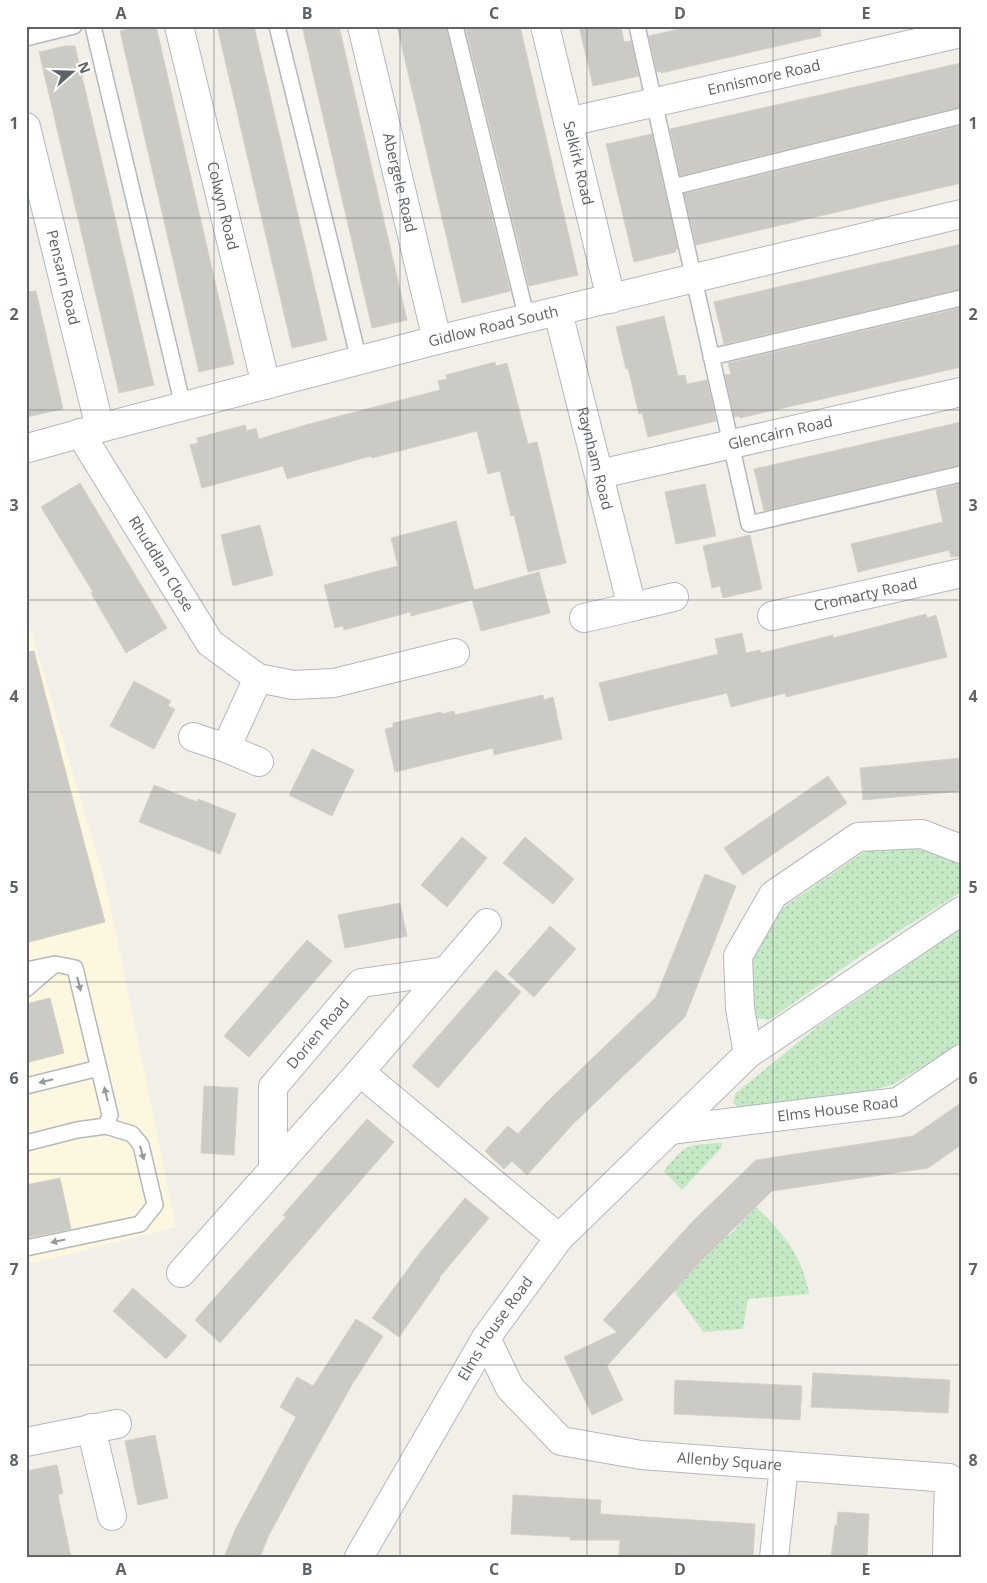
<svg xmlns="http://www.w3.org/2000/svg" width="987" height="1583" viewBox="0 0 987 1583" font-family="'Open Sans',sans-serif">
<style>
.commercial{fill:#fef7e0}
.green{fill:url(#green-dots)}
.building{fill:#cccac5;stroke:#d6d1c6}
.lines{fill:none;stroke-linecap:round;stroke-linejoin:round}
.lane-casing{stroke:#b5b8bc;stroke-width:18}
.street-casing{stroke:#b5b8bc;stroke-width:30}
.lane{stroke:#fff;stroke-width:15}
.street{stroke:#fff;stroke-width:28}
.oneway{fill:#979a9d}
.grid{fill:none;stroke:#5f6368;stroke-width:1;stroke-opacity:0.55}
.labels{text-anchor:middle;stroke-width:4;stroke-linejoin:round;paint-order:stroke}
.street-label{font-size:15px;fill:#5f6368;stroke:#fff}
.neatline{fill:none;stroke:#5f6368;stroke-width:2}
.grid-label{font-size:16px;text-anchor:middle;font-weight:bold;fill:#5f6368}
</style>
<defs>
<pattern id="green-dots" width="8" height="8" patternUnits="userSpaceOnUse" patternTransform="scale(1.25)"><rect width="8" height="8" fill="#c5e8c5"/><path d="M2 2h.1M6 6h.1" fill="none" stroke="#a3c0a4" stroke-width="1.8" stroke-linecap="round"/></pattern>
</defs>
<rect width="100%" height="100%" fill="#f1efe8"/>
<!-- commercial -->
<path class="commercial" d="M 26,614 L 106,885 L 176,1227 L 26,1265 Z"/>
<!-- green -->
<path class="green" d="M 920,846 L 961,864 L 961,892 L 869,950 L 769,1020 L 756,1018 L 752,1011 L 749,961 L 778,911 L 870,848 Z
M 961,929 L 961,1043 L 892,1085 L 757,1119 L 739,1110 L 733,1102 L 736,1093 L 817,1027 Z
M 722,1143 L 721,1148 L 682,1190 L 664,1171 C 687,1143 686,1145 722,1143 Z
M 756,1207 C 783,1233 802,1255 809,1294 L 748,1299 L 743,1329 L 703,1332 L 674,1291 L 725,1236 L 730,1235 Z"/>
<!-- building -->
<path class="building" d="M 140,26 L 156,26 L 234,364 L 199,372 L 120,31 Z
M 217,26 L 254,26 L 327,340 L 292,348 Z
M 302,26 L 339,26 L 407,320 L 372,328 Z
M 397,26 L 446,26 L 510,291 L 462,303 Z
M 465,26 L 520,26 L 578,275 L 529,286 Z
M 579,26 L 621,26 L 624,42 L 631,41 L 639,76 L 593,86 Z
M 692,26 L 820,26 L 821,36 L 661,73 L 660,71 L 657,72 L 649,36 Z
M 65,46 L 75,46 L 154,385 L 119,393 L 39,52 Z
M 961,63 L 961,107 L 680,176 L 670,129 Z
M 961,126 L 961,183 L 696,245 L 684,194 Z
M 652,134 L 678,249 L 675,250 L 676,252 L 634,262 L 606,144 Z
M 961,244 L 961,289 L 724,344 L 714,302 Z
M 36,291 L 63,409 L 26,417 L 26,292 Z
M 961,308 L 961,367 L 740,418 L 739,416 L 734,417 L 725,375 L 731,374 L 728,363 Z
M 664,316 L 678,376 L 685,375 L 687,384 L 707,380 L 716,421 L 648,437 L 642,413 L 639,414 L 628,368 L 626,369 L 616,327 Z
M 495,362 L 496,366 L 507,363 L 528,444 L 537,442 L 566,563 L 528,572 L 514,515 L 511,516 L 500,471 L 488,474 L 477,431 L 372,458 L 371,456 L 287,479 L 283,466 L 202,488 L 190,445 L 198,443 L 197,438 L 245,425 L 247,431 L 256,428 L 259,439 L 309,424 L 440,390 L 438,381 L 447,379 L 446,375 Z
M 961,422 L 961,465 L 764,511 L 754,469 Z
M 80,483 L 167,628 L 126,653 L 91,593 L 93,592 L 41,507 Z
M 705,484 L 716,536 L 676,544 L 665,492 Z
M 961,484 L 961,556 L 951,557 L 949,550 L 858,572 L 851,544 L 943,522 L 936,490 Z
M 456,521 L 474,590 L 539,572 L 550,613 L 481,631 L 472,600 L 411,616 L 410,612 L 344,630 L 343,626 L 335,628 L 324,585 L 398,566 L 391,538 Z
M 260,525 L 273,575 L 233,586 L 221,535 Z
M 750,535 L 762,589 L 723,598 L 720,586 L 712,588 L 703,546 Z
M 926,614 L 927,618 L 936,615 L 947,657 L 786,697 L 785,693 L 731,707 L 727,693 L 609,721 L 599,683 L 718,654 L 715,639 L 742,633 L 746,653 L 760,650 L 761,653 L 833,635 L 833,638 Z
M 34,651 L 105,922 L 26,943 L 26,652 Z
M 134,681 L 171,701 L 168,706 L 175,709 L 154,749 L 110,726 Z
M 543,695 L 544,700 L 553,697 L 562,739 L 494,755 L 493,748 L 395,772 L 385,729 L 393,727 L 393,723 L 441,712 L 442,714 L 454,711 L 455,715 Z
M 312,749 L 354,770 L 332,816 L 289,795 Z
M 961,758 L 961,791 L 863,800 L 860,768 Z
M 828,776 L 847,803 L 743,875 L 724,848 Z
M 154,785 L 197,802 L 198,799 L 236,814 L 220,854 L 139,822 Z
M 462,837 L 487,858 L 447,907 L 421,885 Z
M 525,837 L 574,879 L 553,904 L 503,863 Z
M 705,874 L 736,886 L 685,1017 L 574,1123 L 527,1175 L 512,1161 L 504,1169 L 485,1151 L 508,1126 L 518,1134 L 547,1102 L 656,997 Z
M 400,903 L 407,936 L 345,948 L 338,915 Z
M 550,926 L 576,949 L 534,997 L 508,974 Z
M 307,940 L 332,961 L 249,1057 L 224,1036 Z
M 496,970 L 521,992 L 438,1088 L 412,1066 Z
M 50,998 L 64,1053 L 26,1063 L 26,1004 Z
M 204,1086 L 238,1088 L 234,1155 L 201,1153 Z
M 961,1103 L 961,1145 L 928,1168 L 772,1191 L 702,1260 L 607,1366 L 623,1400 L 592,1415 L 564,1357 L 617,1332 L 603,1320 L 693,1221 L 756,1160 L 913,1136 Z
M 367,1119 L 394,1142 L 220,1343 L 195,1320 L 286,1217 L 283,1215 Z
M 60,1178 L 71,1229 L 26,1238 L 26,1185 Z
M 465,1198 L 489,1218 L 439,1278 L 440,1279 L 399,1337 L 372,1318 L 422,1250 Z
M 133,1288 L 187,1336 L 166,1359 L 113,1311 Z
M 356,1319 L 383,1336 L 353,1383 L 306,1466 L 268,1537 L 260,1557 L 224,1557 L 236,1528 L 296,1417 L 280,1407 L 297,1377 L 313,1386 Z
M 813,1373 L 950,1380 L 948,1413 L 811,1407 Z
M 675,1380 L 802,1386 L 800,1420 L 674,1414 Z
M 155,1435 L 168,1498 L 138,1505 L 125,1441 Z
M 57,1465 L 63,1493 L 58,1495 L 71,1557 L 26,1557 L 26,1471 Z
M 513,1495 L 601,1500 L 600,1514 L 755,1524 L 753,1557 L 619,1556 L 620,1540 L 570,1540 L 570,1537 L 511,1534 Z
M 838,1512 L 869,1514 L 867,1557 L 831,1557 L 835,1525 L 837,1525 Z"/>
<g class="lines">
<!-- lane casing -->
<g class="lane-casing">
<path id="lane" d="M 93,26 L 183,406
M 277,26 L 359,360
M 455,26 L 527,319
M 637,26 L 749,524 L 961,474
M 26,38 L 74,26
M 673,187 L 961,116
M 711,357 L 961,298
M 26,970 L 55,964 L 75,968 L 110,1115 L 106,1126 L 77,1130 L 26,1143
M 26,989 L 54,965
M 26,1086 L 99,1068
M 26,1248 L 140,1224 L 155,1205 L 141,1145 L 132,1134 L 106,1126"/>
</g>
<!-- street casing -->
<g class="street-casing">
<g id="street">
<path id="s1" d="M 179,26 L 266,385"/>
<path id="s2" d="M 362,26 L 437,340"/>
<path id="s3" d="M 545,26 L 611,299"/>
<path id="s4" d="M 568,122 L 961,33"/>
<path id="s5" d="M 26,127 L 100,428"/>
<path id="s6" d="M 558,312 L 632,607 L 674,597"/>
<path id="s7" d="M 80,433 L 210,643 L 258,678 L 293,685 L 334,683 L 455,653"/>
<path id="s8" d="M 28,448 L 100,428 L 437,340 L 961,214"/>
<path id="s9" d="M 600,474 L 961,392"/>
<path id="s10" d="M 772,616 L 961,573"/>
<path d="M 584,618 L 632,607"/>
<path d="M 258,678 L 226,748 L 259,762"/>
<path d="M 193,737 L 226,748"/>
<path d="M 748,1054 L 740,1008 L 738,956 L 773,895 L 858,837 L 922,834 L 961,849"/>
<path d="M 360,1072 L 559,1238"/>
<path id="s11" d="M 670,1130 L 898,1102 L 961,1059"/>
<path id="s12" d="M 273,1169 L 273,1087 L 361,983 L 445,971"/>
<path d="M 181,1273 L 360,1072 L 487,923"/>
<path id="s13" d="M 486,1338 L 510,1388 L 561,1441 L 641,1455 L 949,1478 L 947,1557"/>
<path d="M 91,1428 L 112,1516"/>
<path d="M 26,1442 L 117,1424"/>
<path id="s14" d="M 359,1557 L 486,1338 L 559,1238 L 748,1054 L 961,911"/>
<path d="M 774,1557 L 784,1466"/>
</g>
</g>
<!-- lane -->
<use href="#lane" class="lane"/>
<!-- street -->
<use href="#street" class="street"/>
</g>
<!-- one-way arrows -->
<defs><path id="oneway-solid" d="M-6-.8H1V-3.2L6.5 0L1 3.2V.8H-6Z" transform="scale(1.25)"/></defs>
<g class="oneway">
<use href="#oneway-solid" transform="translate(79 984) rotate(76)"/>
<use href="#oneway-solid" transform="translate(46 1081) rotate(166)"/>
<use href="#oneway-solid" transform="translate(106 1094) rotate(-103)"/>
<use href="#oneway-solid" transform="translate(142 1153) rotate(74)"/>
<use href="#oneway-solid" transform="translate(58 1241) rotate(168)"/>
</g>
<!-- grid -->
<path class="grid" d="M 214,26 L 214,1557M 400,26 L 400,1557M 587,26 L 587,1557M 773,26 L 773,1557M 26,218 L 961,218M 26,410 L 961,410M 26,600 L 961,600M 26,792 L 961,792M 26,982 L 961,982M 26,1174 L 961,1174M 26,1365 L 961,1365"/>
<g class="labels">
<!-- street labels -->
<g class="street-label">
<text dy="5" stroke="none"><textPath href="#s4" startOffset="201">Ennismore Road</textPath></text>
<text dy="5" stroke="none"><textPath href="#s3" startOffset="141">Selkirk Road</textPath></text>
<text dy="5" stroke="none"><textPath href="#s2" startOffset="161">Abergele Road</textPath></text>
<text dy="5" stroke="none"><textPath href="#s1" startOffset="185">Colwyn Road</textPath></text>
<text dy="5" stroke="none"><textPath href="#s5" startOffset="155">Pensarn Road</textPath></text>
<text dy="5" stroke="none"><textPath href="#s8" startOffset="481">Gidlow Road South</textPath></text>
<text dy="5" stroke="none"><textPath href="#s9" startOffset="185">Glencairn Road</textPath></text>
<text dy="5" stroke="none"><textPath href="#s6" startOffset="151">Raynham Road</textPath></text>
<text dy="5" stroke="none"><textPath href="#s7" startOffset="154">Rhuddlan Close</textPath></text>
<text dy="5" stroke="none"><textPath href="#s10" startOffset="96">Cromarty Road</textPath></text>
<text dy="5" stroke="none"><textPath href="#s12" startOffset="152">Dorien Road</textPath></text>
<text dy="5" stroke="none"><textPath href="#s11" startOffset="169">Elms House Road</textPath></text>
<text dy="5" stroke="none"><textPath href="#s14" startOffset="266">Elms House Road</textPath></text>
<text dy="5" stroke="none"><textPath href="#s13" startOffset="299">Allenby Square</textPath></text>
</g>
</g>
<!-- border -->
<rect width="987" height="1583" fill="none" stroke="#ffffff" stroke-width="55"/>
<!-- north arrow -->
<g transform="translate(72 72) rotate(70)" stroke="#ffffff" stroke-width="4" paint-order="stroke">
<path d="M0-4L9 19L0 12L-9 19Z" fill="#5f6368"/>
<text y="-8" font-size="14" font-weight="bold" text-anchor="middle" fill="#5f6368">N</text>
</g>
<rect x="28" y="28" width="932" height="1528" class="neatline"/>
<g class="grid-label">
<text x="121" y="19">A</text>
<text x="307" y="19">B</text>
<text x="494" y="19">C</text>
<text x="680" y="19">D</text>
<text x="866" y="19">E</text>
<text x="14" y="129">1</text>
<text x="973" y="129">1</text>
<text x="14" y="320">2</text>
<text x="973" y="320">2</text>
<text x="14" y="511">3</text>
<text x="973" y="511">3</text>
<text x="14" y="702">4</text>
<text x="973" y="702">4</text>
<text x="14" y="893">5</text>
<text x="973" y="893">5</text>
<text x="14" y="1084">6</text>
<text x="973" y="1084">6</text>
<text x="14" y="1275">7</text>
<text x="973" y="1275">7</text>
<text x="14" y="1466">8</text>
<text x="973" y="1466">8</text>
<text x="121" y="1575">A</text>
<text x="307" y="1575">B</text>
<text x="494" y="1575">C</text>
<text x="680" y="1575">D</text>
<text x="866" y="1575">E</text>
</g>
</svg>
